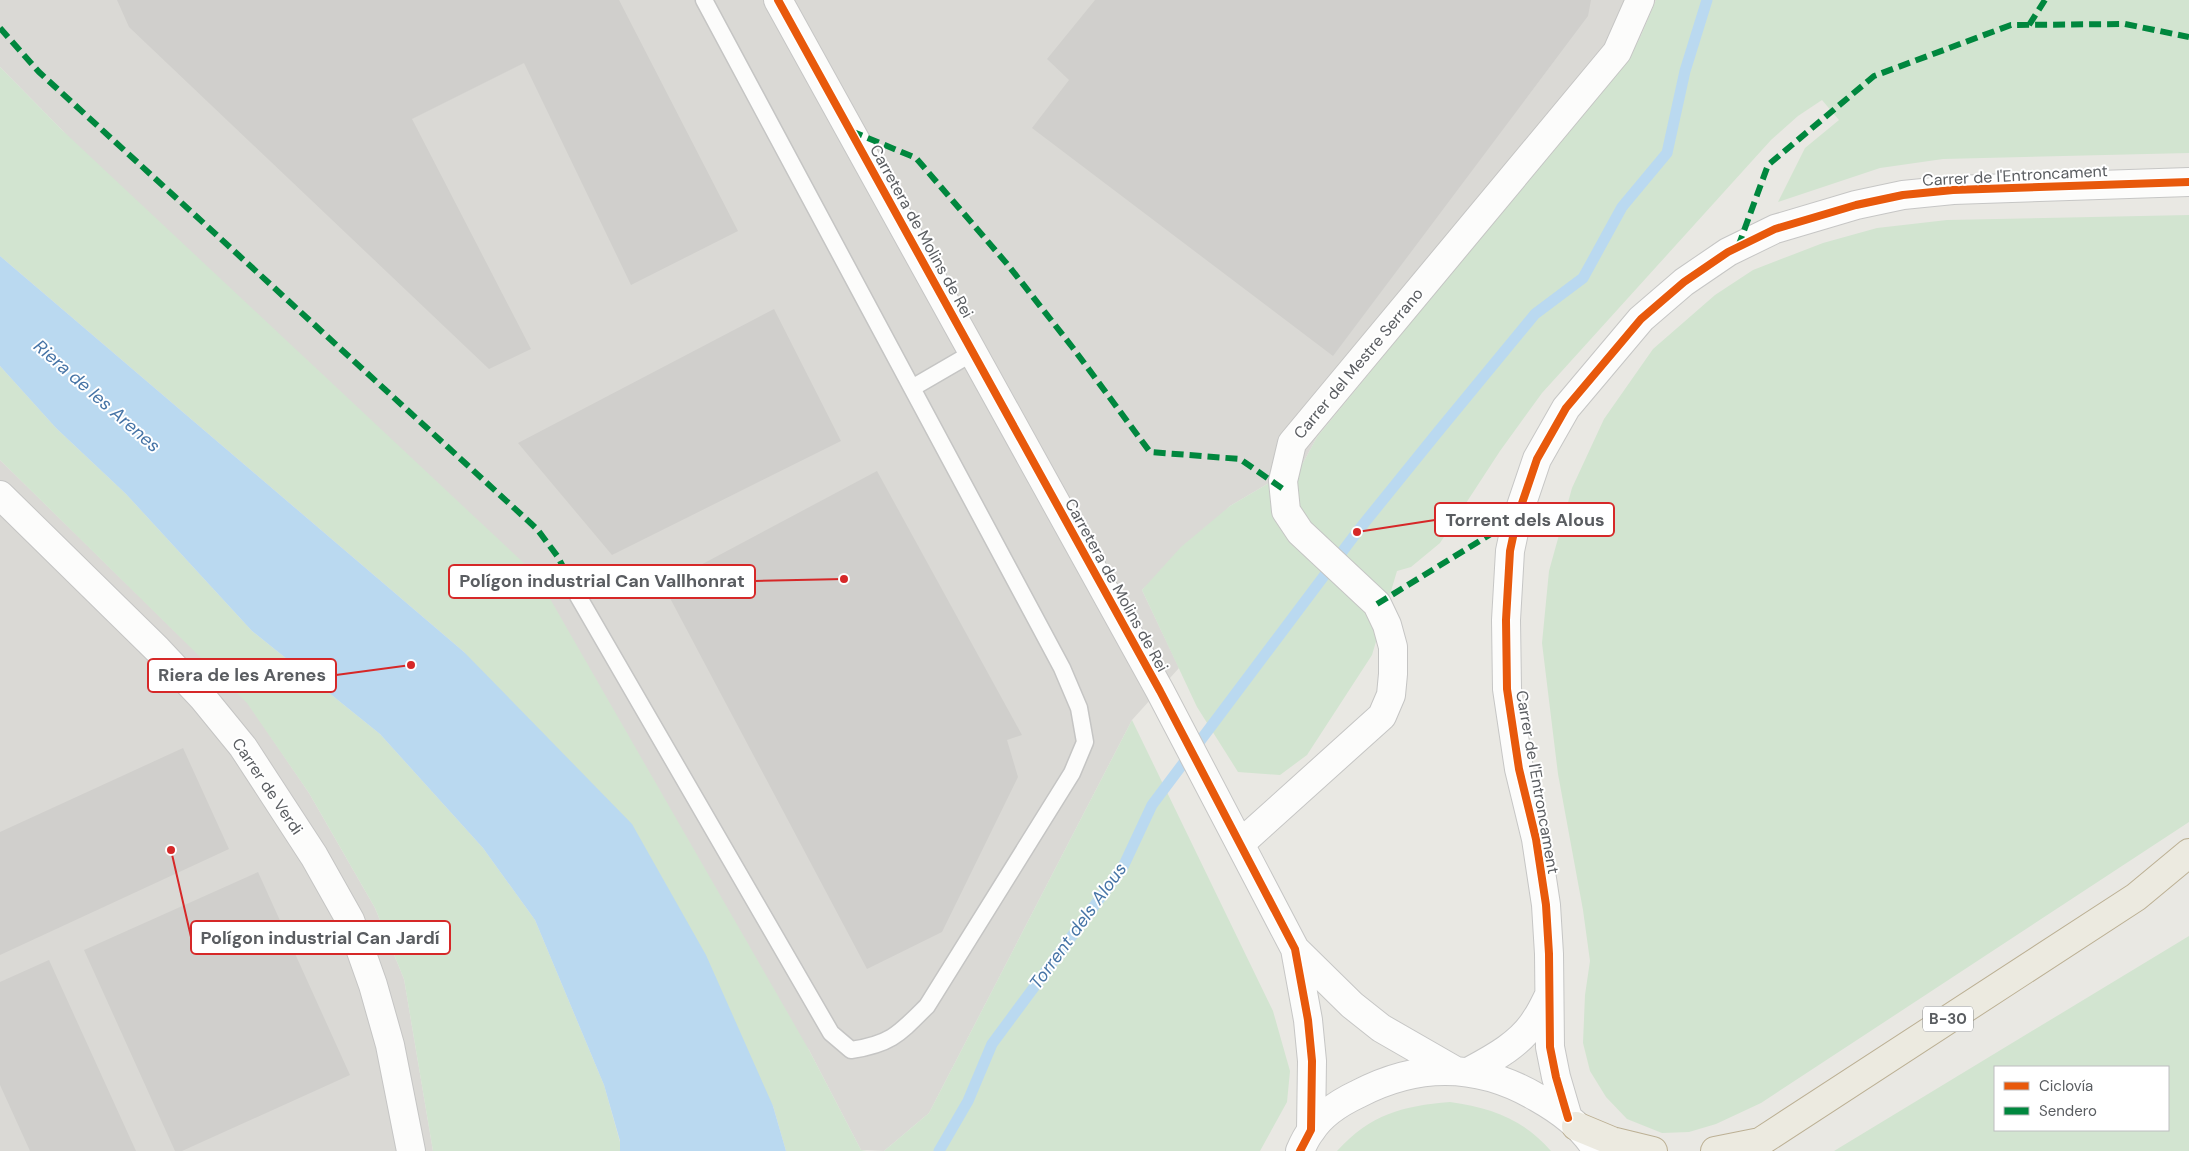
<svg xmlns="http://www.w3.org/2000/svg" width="2189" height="1151" viewBox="0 0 2189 1151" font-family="'DM Sans',sans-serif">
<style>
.industrial{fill:#dad9d5}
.green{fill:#d2e4d0;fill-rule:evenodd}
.water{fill:#bad9f0}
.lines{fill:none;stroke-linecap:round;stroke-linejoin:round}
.stream{stroke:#bad9f0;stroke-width:11}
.building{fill:#d0cfcc}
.lane-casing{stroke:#c5c5c4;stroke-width:19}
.street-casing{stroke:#c5c5c4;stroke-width:30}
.secondary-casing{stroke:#c6c6c5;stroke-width:30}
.highway-casing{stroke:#bcb094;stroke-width:30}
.lane{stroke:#fcfcfb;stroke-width:16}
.street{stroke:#fcfcfb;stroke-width:28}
.secondary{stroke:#fcfcfb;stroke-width:28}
.highway{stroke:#eceae0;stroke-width:28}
.quiet{stroke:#00873e;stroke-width:6;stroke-dasharray:12 6;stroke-linecap:butt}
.cycleway-casing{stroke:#fff;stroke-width:11}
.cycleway{stroke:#e8590c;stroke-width:8}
.labels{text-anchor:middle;stroke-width:4;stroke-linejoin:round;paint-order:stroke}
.shield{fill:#fff;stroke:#8c8e90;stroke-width:1}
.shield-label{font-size:15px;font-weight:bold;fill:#5a5d61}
.street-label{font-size:16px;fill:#5a5d61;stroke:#fff}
.water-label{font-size:18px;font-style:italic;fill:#4674a6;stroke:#fff}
.leader{fill:none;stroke:#d62828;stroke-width:2}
.callout-dot{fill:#d62828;stroke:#fff;stroke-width:2}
.callout{fill:#fff;stroke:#d62828;stroke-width:2}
.callout-label{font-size:18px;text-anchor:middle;font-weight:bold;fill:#5a5d61}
</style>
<rect width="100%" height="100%" fill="#e9e8e3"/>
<!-- industrial -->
<path class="industrial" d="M 0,0 L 1656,0 L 1639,40 L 1616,72 L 1317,437 L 1303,463 L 1230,506 L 1142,590 L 1179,668 L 1132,720 L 929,1113 L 884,1151 L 861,1150 L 809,1050 L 63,131 L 0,67 Z
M 0,460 L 247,702 L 309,793 L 375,908 L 404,979 L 433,1151 L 0,1151 Z"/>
<!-- green -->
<path class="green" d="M 1656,0 L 2189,0 L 2189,153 L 1943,159 L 1880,168 L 1778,202 L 1805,148 L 1839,120 L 1822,100 L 1798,116 L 1771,140 L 1542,393 L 1500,451 L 1440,543 L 1411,567 L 1397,571 L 1372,655 L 1307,755 L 1280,775 L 1238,772 L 1197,707 L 1142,590 L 1181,547 L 1230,506 L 1303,463 L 1317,437 L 1616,72 L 1639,40 Z
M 0,67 L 63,131 L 528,567 L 549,597 L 809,1050 L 861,1150 L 867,1151 L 786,1151 L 773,1106 L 464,652 L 0,256 Z
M 2189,215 L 2189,822 L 1761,1103 L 1716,1124 L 1689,1132 L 1662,1133 L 1627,1119 L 1606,1097 L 1590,1071 L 1583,1043 L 1585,995 L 1590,961 L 1583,910 L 1558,774 L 1542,643 L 1549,571 L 1572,488 L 1604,419 L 1653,349 L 1715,295 L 1753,270 L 1823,243 L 1877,228 L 1947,220 Z
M 0,366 L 56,428 L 126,494 L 252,631 L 380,734 L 483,848 L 535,920 L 604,1085 L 620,1142 L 620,1151 L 433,1151 L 404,979 L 375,908 L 309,793 L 247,703 L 0,460 Z
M 1132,720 L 1273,1011 L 1290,1071 L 1287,1102 L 1260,1151 L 884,1151 L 929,1113 Z
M 2189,936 L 2189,1151 L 1834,1151 ZM 1995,1067 L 2168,1067 L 2168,1130 L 1995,1130 Z
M 1450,1102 C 1492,1108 1523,1119 1551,1151 L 1337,1151 C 1371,1114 1402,1106 1450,1102 Z"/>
<!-- water -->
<path class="water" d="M 0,256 L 464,652 L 632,824 L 706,955 L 773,1106 L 786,1151 L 620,1151 L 620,1141 L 604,1085 L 535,920 L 483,848 L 380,734 L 252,631 L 126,494 L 56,428 L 0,366 Z"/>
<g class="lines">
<!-- stream -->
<path class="stream" d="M 939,1151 L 968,1101 L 992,1044 L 1123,867 L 1152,805 L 1357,532 L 1437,433 L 1535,314 L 1583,278 L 1622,207 L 1667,153 L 1685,71 L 1707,0"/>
</g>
<!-- building -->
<path class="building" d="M 117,0 L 619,0 L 738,231 L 631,285 L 524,63 L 412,119 L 531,349 L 489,369 L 129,27 Z
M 1095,0 L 1591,0 L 1588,16 L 1333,356 L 1032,128 L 1069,80 L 1047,59 Z
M 774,309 L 841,441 L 612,555 L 518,443 Z
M 877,471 L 1022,735 L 1007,740 L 1018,777 L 942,932 L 867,969 L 663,585 Z
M 183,748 L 229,849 L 0,955 L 0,832 Z
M 258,872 L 350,1075 L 182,1151 L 175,1151 L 84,950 Z
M 49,960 L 136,1151 L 30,1151 L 0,1085 L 0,982 Z"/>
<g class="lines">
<!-- lane casing -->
<g class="lane-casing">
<path id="lane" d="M 912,388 L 974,352
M 578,596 L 831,1033 L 851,1050 C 891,1044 899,1034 927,1006 L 1072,773 L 1085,742 L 1079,708 L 1062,668 L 704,0"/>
</g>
<!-- street casing -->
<g class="street-casing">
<path id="street" d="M 0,495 L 157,649 L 203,698 L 243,747 L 314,856 L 350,920 L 373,985 L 390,1045 L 411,1151
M 1241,843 L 1382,716 L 1391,695 L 1393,674 L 1393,647 L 1387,625 L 1377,604 L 1300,532 L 1286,511 L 1283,481 L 1292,443 L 1617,52 L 1640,0"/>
</g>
<!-- secondary casing -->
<g class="secondary-casing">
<path id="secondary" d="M 778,0 L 1160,691 L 1295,949 L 1308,1020 L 1312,1061 L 1311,1130
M 1295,949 L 1352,1005 L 1381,1028 L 1454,1070
M 1468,1072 C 1492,1059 1521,1044 1536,1019 C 1541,1012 1545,1003 1549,995
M 1568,1118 L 1556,1077 L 1550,1047 L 1549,954 L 1546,905 L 1536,839 L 1519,769 L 1507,689 L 1506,620 L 1510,551 L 1517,518 L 1537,459 L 1566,408 L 1641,319 L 1684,282 L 1728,252 L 1775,229 L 1856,205 L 1903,195 L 1953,190 L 2189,182
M 1300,1151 C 1303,1144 1306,1137 1311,1131 C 1321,1115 1341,1102 1358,1094 C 1419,1062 1479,1063 1538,1098 C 1561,1111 1584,1128 1597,1151"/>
</g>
<!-- highway casing -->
<g class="highway-casing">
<path id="highway" d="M 1576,1126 L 1612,1141 L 1653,1151
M 1715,1151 L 1760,1142
M 1750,1151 L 1760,1142 L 2136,897 L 2189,853"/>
</g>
<!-- lane -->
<use href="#lane" class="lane"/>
<!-- street -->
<use href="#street" class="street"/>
<!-- secondary -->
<use href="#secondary" class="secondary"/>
<!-- highway -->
<use href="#highway" class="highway"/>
<!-- quiet -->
<path class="quiet" d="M 2029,25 L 2045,0
M 0,28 L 39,72 L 537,529 L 558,557 L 578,596
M 851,131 L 916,158 L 1008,265 L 1073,348 L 1150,452 L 1240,459 L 1283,489
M 1738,247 L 1768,165 L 1874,76 L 2011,25 L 2125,24 L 2189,37
M 1377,604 L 1517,518"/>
<!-- cycleway casing -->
<g class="cycleway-casing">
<path id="cycleway" d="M 778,0 L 1160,691 L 1295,949 L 1308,1020 L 1312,1061 L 1311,1130 L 1300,1151
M 1568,1118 L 1556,1077 L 1550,1047 L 1549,954 L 1546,905 L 1536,839 L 1519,769 L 1507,689 L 1506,620 L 1510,551 L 1517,518 L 1537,459 L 1566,408 L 1641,319 L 1684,282 L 1728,252 L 1775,229 L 1856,205 L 1903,195 L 1953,190 L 2189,182"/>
</g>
<!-- cycleway -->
<use href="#cycleway" class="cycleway"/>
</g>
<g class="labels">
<!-- shield labels -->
<rect class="shield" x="1923" y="1006.5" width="50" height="25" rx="4"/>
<g class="shield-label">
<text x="1948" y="1024">B-30</text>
</g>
<!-- street labels -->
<g class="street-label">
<text transform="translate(2015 175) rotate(-3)" y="6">Carrer de l'Entroncament</text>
<text transform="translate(922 231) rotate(61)" y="6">Carretera de Molins de Rei</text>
<text transform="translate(1358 363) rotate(-50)" y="6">Carrer del Mestre Serrano</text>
<text transform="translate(1117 585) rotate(61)" y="6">Carretera de Molins de Rei</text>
<text transform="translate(1538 782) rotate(80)" y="6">Carrer de l'Entroncament</text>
<text transform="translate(268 786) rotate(56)" y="6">Carrer de Verdi</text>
</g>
<!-- water labels -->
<g class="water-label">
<text transform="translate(97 396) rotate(41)" y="6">Riera de les Arenes</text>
<text transform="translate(1078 926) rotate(-54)" y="6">Torrent dels Alous</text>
</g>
</g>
<!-- callouts -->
<path class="leader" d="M1357 532L1435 520M844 579L755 581M411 665L336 675M171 850L191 937"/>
<g class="callout-dot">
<circle cx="1357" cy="532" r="5"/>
<circle cx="844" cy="579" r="5"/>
<circle cx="411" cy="665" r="5"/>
<circle cx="171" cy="850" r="5"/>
</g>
<g class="callout">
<rect x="1435" y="503" width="179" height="33" rx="5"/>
<rect x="449" y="565" width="306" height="33" rx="5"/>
<rect x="148" y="659" width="188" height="33" rx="5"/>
<rect x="191" y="921" width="259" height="33" rx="5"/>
</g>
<g class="callout-label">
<text x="1525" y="526">Torrent dels Alous</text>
<text x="602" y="587">Polígon industrial Can Vallhonrat</text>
<text x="242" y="681">Riera de les Arenes</text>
<text x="320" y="944">Polígon industrial Can Jardí</text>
</g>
<!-- legend -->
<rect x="1994" y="1066" width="175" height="65" fill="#ffffff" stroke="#bdbec0"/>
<rect x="2004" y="1082" width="25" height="8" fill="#e8590c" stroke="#bdbec0"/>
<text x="2039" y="1091" font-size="15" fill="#5a5d61">Ciclovía</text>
<rect x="2004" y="1107" width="25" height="8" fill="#00873e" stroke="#bdbec0"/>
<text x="2039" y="1116" font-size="15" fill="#5a5d61">Sendero</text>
</svg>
